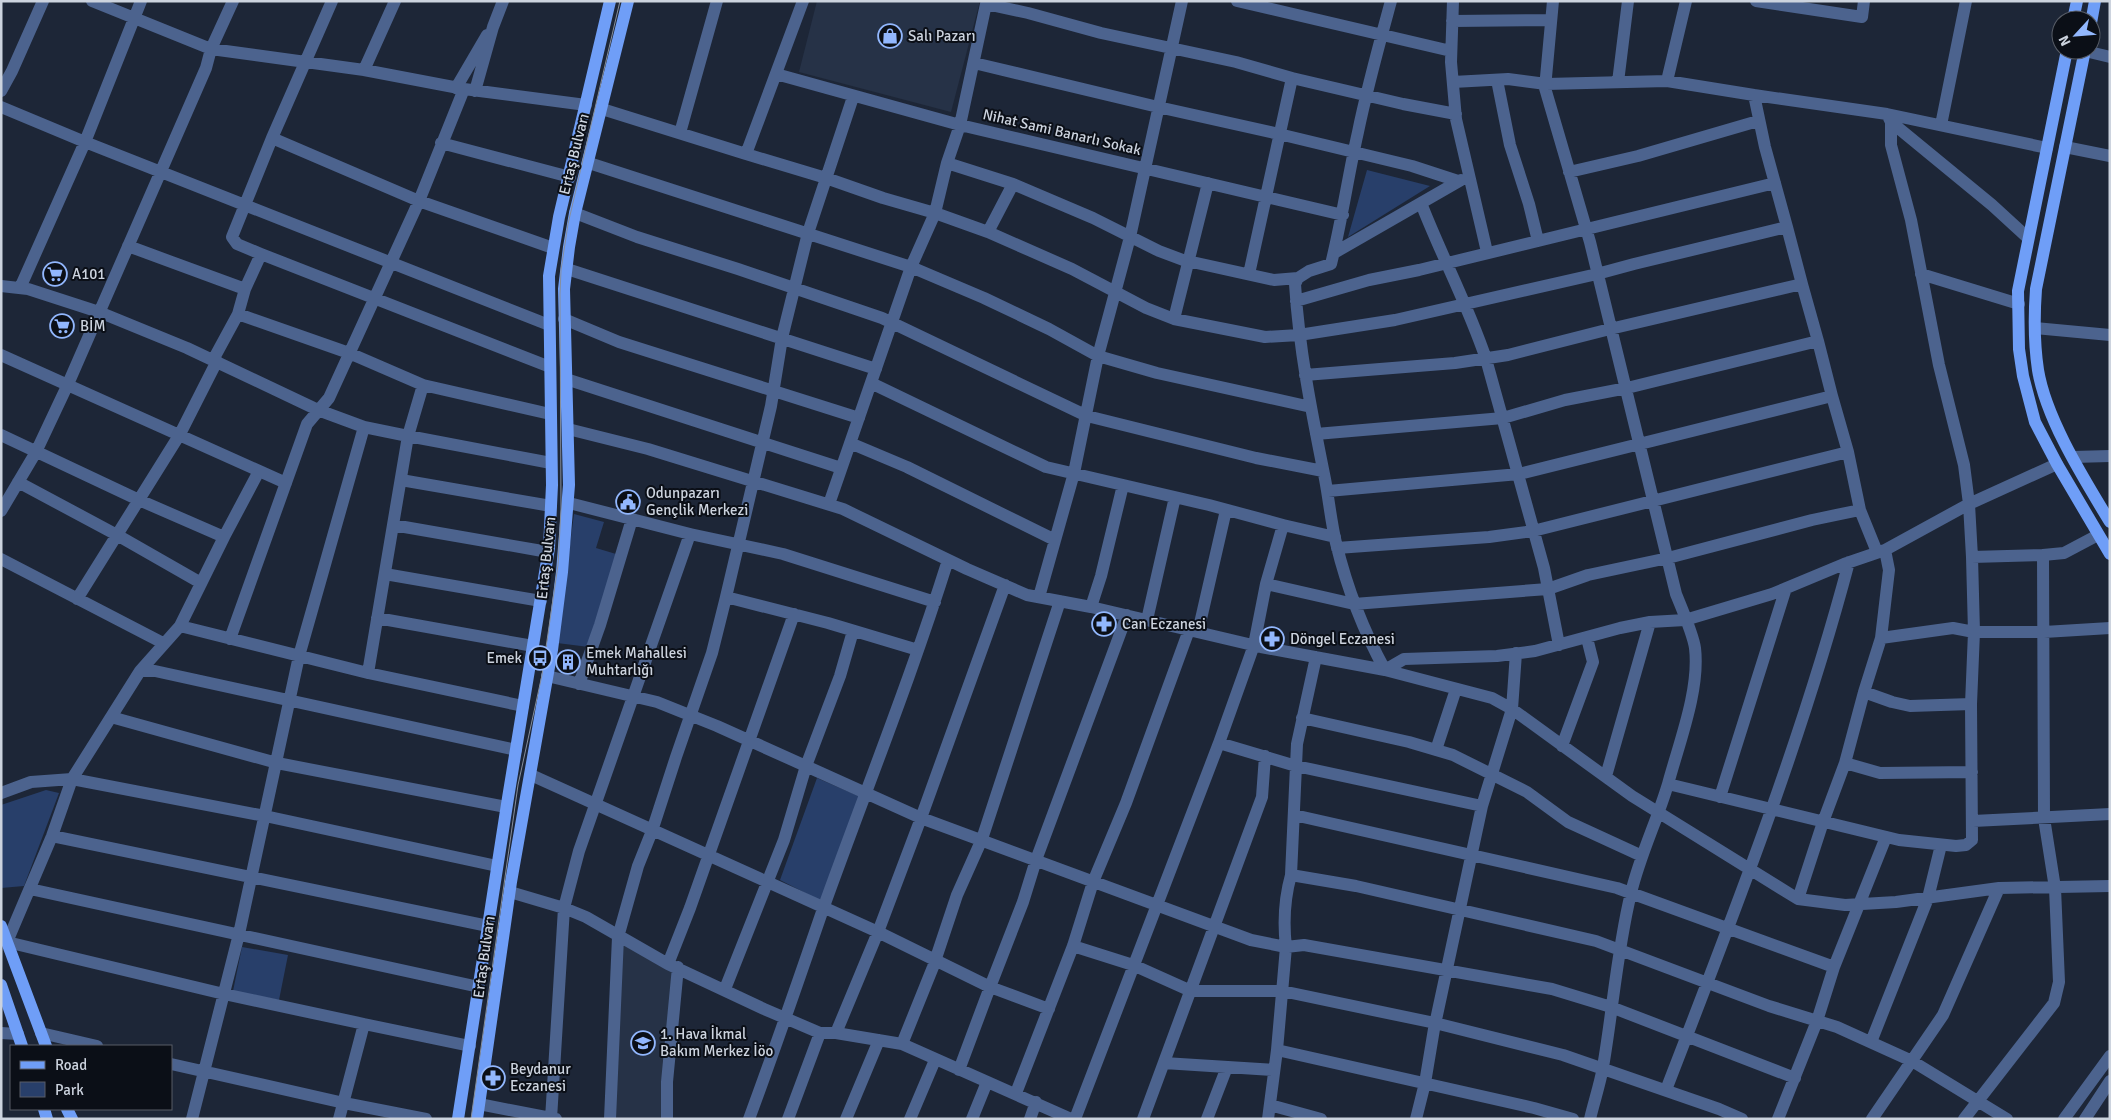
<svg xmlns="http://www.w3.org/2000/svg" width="2111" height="1120" viewBox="0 0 2111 1120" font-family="Signika,sans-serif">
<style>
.built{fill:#263247}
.green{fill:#283f6a}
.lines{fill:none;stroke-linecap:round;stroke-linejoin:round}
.minor{stroke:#4c638e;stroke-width:12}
.major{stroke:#6f9ef7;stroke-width:12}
.tram{stroke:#878f9c;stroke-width:1}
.labels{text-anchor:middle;stroke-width:4;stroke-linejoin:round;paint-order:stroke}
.poi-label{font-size:15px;fill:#ccd3de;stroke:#0b0f17;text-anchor:start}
.street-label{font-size:15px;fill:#ccd3de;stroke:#0b0f17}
</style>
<rect width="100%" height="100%" fill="#1d2637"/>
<!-- built -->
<path class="built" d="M 817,1 L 980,1 L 951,112 L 799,72 Z
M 618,937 L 678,967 L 669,1119 L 610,1119 Z"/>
<!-- green -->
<path class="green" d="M 1367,170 L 1430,186 L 1348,237 Z
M 574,514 L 604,522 L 596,548 L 616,554 L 589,647 L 557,643 Z
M 817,778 L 863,798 L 823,902 L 780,880 Z
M 46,790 L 59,793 L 24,886 L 1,888 L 1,805 Z
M 242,947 L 288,955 L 279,1000 L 233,991 Z"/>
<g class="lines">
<!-- minor -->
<path class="minor" d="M 92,1 L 211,49 L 364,70 L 395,1
M 141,1 L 85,142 L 549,325
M 332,1 L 272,138 L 232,237 L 237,244 L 261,254 L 550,367
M 1237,1 L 1451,51
M 1453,1 L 1451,62 L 1456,119 L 1487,252
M 1553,1 L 1545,88 L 1590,242 L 1676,594 C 1682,609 1693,634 1695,648 C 1700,690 1679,743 1668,784
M 1756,1 L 1862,17 L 1864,1
M 1452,21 L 1551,20
M 2085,51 L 2110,57
M 974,63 L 1158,107 L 1279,134 L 1412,166 L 1458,181
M 364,70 L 464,89 L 586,105
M 776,74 L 960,125 L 1343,215
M 1292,78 L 1403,104 L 1456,114
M 1497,80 L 1510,145 L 1529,204 L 1538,241
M 1667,81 L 1686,1
M 1618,82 L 1628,1
M 456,88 L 487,35
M 1,91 L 12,71 L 43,1
M 475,91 L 493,27 L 503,1
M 1754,95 L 1887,114 L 2047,148
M 853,97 L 808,233 L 782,338 L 771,406 L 726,597 L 828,623 L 918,650
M 1,107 L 85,142 L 20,288
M 602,109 L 746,154 L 803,1
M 1889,118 L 1891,122 L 1992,205 L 2028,238
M 1891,122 L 1891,145 L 1911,220 L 1939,365 L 1964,465 L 1969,504 L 1972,557 L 2043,555
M 1941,125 L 1966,1
M 680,133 L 717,1
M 272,138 L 419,201 L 553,248
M 441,143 L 570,177
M 2065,147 L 2110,156
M 746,154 L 826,178 L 883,198 L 935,213 L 988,232 L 1072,269 L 1146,308 L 1174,319 L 1265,337 L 1299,335 L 1395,320 L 1597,274 L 1634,264 L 1787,227 L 1765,147 L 1754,95 L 1667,81 L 1546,84 L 1508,79 L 1453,82
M 589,163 L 911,267 L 984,298 L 1049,329 L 1098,356 L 1157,373 L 1311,407
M 947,163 L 1013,184 L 1093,218 L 1159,251 L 1183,260 L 1274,280 L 1298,278 L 1309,271 L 1331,264 C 1342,220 1348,176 1358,132 C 1367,88 1379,45 1391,1
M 1569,172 L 1638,156 L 1758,121
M 1421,203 C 1441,255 1468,305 1486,359 L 1544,568 L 1559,645
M 575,213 L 637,237 L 738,269 L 882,318 L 1087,416 L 1256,458 L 1323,471
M 988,232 L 1013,184
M 128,246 L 245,289
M 1334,253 L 1461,180
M 567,269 L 876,369
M 1921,274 L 2019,304
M 1298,278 L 1295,284 C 1299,350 1312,414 1325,479 C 1329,500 1331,522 1336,543 C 1347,588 1363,630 1385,670 L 1404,659 L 1497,656 L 1535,651 L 1620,628 L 1650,622 L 1685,620 L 1772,594 L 1844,564 L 1885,550 L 1969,504 L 2057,464
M 1,286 L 28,289 L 99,312 L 187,348 L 318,410 L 364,427 L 299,656 L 239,934 L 192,1119
M 1296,301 L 1369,280 L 1419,270 L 1775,183
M 238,314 L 349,353 L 423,385 L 550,414
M 564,319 L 619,342 L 859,418
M 1174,319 L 1208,183
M 2035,328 L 2110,335
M 1,355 L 286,483
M 213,360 L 238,314 L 245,289 L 261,254
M 1305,375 L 1455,363 L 1508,355 L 1610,329 L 1802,284 L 1787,227
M 566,379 L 841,468
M 871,383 L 1046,467 L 1209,505 L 1283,525
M 423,385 L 408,436 L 551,463
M 364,427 L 408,436 L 368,673
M 568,429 L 648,449 L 843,509 L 967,569 L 1027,595 L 1091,607 L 1261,647 L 1385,670 L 1492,698 L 1512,709 L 1632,796 L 1798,899 L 1845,905 L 1896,902 L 1999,888 L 2110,886
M 1316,434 L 1503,418 L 1565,400 L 1627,388 L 1818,341 L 1802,284
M 1,435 L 139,500 L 224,537 L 180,626 L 140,671 L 72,779 L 52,836 L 7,942 L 224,994 L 364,1024 L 339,1119
M 850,443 L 907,467 L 1055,540
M 2073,457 L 2110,456
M 401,480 L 551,506
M 18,482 L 117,535 L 201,583
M 1328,491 L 1519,474 L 1832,396 L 1818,341
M 569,503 L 690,534 L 783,554 L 935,602
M 829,504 L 911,267 L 935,213 L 947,163 L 960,125 L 986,4 L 1028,13 L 1101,33 L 1236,62 L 1292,78 L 1249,274
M 1860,510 L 1877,552
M 1,511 L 36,452 L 68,384 L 206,68 L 211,49 L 233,1
M 393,525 L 548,552
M 224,537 L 259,471
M 1337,548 L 1489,537 L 1533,531 L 1848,452 L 1832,396
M 1,559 L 163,643
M 385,574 L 541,601
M 1266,584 L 1283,525 L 1335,537
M 1039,597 L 1074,473 L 1098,356 L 1130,237 L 1182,1
M 77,599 L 180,434 L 217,361
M 1091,607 L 1101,576 L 1123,485
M 377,618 L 533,646
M 1147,620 L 1175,497
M 180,626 L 368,673 L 523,706
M 1198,632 L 1226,510
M 1881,638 L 1953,628 L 1974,632 L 2044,632 L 2110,628
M 230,639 L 307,424 L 329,398 L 419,201 L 464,89
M 1316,657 L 1297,744 L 1291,875 L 1356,886 L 1596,941 L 1769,1006 L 1837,1027 L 1912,1061 L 2007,1119
M 140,671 L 155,671 L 516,750
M 547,676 L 657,702 L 717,726 L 921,818 L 1251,940 L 1286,947 C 1283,921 1284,900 1291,875
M 579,684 L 600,625 L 632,519
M 1864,692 L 1892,702 L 1910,706 L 1971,704
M 111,717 L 277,763 L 506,807
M 1302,718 L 1409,742 L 1453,755 L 1527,792 L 1568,822 L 1642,856
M 1562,746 L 1593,662 L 1587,638
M 1436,750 L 1456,689
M 1845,763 L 1880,773 L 1972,772
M 531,775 L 878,932 L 990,987 L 1023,902 L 1036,860 L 1127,615
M 1606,776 L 1650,622
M 1,793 L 31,782 L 72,779 L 265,816 L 497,866
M 1720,797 L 1786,588
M 1482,806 L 1296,766 L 1219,743 L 1254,645 L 1266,584 L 1354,604 L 1548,589 L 1588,575 L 1668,558 L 1812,520 L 1860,510 L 1848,452
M 1294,815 L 1617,888 L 1834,967
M 1973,821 L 2110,814
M 52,836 L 488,926
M 30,889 L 479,987
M 510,892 L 564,908 L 586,917 L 668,964 L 764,1009 L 820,1033 L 836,1033 L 902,1044 L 1071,1119
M 1798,899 L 1823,822 L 1845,763 L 1864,692 L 1881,638 L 1889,570 L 1885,550
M 1073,946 L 1133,965 L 1191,991 L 1282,991 L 1435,1023 L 1563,1055 L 1719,1109 L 1742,1119
M 668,964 L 690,908 L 794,614
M 725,989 L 784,840 L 806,766 L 840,676 L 853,631
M 364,1024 L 470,1046
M 1,1033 L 18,1034
M 41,1033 L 97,1046
M 836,1033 L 878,932 L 921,818 L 1005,585
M 1871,1042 L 1928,898 L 1941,845
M 902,1044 L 933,967 L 957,895 L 982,839 L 1060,601
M 1277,1050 L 1286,947 L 1304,945 L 1552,989 L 1611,1007 L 1795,1078
M 1164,1063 L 1274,1070
M 171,1064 L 344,1103 L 426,1119
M 959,1070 L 990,987 L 1049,1009
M 1666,1090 C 1733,916 1801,743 1849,562
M 1016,1093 L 1073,946 L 1093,882 L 1126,803 L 1189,630
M 479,1104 L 556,1119
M 1270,1105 L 1321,1119
M 551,1119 L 564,908 L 579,851 L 690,534
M 610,1119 L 618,937 L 638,866 L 652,831 L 676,757 L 712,653 L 726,597
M 667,1119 L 667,1082 L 678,967
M 749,1119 C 775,1049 799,979 823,909 C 865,792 911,678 948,560
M 788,1119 L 820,1033
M 846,1119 L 879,1040
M 910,1119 L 935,1060
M 972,1119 L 987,1082
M 1030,1119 L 1036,1102
M 1075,1119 L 1219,743
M 1143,1119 L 1262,797 L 1265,756
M 1207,1119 L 1227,1067
M 1268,1119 L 1277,1050 L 1534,1108 L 1573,1119
M 1416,1119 L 1425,1083 L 1434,1029 L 1482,806 L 1512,709 L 1516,653
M 1590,1119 C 1594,1102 1600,1084 1603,1067 C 1613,1009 1617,950 1631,893 C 1640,855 1657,821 1668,784 L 1899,840 L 1956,846 L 1966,845 L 1972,840 L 1971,704 L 1974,632 L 1972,557
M 1778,1119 L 1817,1021 L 1834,967 L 1886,837
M 1872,1119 L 1943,1015 L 1999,888
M 1964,1119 L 2054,1003 L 2059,982 L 2055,888 L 2044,818 L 2043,555 L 2064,553 L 2098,535
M 2064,1119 L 2110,1056
M 2085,1119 L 2110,1081"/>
<!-- major -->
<path class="major" d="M 2073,20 L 2077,1
M 2091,23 L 2095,1
M 2067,50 L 2018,291 L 2019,349 L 2023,376 L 2035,422 L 2057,464 L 2110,554
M 2085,50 L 2036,289 C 2034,316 2034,343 2038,370 C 2046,419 2084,479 2110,522
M 1,926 L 46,1046
M 1,985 L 22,1046
M 44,1109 L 47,1119
M 67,1109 L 72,1119
M 458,1119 L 508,798 L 549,548 L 552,485 L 549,276 L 559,217 L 610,1
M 477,1119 L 511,882 L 552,650 L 562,572 L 569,485 L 564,289 L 569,247 L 575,213 L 628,1"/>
<!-- tram -->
<path class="tram" d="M 471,1119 L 518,785 L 542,675 L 558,565 L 561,509 L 560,294 L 561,270 L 568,224 L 620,1"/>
</g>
<!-- icons -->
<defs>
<g id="shop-ring" transform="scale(1.25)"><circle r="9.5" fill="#0b0f17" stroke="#92b7fd" stroke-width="1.5"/><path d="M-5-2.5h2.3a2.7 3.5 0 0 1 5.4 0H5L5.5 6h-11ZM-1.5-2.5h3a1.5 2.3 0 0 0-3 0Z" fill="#92b7fd"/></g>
<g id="supermarket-ring" transform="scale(1.25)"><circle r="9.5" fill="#0b0f17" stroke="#92b7fd" stroke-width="1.5"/><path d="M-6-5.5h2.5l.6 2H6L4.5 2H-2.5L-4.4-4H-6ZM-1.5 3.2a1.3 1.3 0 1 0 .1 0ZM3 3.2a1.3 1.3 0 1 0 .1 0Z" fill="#92b7fd"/></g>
<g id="civic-ring" transform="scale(1.25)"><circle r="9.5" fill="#0b0f17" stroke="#92b7fd" stroke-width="1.5"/><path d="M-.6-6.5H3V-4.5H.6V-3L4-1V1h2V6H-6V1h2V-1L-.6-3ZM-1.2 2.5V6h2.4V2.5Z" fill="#92b7fd"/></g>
<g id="pharmacy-ring" transform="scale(1.25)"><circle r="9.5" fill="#0b0f17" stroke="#92b7fd" stroke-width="1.5"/><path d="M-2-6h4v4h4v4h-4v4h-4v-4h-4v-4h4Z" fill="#92b7fd"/></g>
<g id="bus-ring" transform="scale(1.25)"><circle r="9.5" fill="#0b0f17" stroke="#92b7fd" stroke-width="1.5"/><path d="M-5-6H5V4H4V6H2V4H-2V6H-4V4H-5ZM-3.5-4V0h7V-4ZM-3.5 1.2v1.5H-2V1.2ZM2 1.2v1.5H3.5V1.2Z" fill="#92b7fd"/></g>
<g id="building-ring" transform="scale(1.25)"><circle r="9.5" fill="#0b0f17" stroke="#92b7fd" stroke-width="1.5"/><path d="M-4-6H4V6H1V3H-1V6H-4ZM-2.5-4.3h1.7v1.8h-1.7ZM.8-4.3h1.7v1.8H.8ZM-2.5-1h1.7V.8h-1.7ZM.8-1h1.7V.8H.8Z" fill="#92b7fd"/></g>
<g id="school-ring" transform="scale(1.25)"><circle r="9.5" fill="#0b0f17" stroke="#92b7fd" stroke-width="1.5"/><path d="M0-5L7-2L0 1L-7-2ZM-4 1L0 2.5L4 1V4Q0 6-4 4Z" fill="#92b7fd"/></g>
</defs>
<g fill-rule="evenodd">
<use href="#shop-ring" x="890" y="36"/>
<use href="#supermarket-ring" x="55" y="274"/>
<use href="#supermarket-ring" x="62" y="326"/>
<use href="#civic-ring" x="628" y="502"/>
<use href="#pharmacy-ring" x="1104" y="624"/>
<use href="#pharmacy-ring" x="1272" y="639"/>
<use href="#bus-ring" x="540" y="658"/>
<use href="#building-ring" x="568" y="662"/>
<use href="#school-ring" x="643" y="1043"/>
<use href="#pharmacy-ring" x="493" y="1078"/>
</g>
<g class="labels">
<!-- poi labels -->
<g class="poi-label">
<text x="908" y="41">Salı Pazarı</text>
<text x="72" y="279">A101</text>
<text x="80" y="331">BİM</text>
<text x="646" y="498">Odunpazarı<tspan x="646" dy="17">Gençlik Merkezi</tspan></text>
<text x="1122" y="629">Can Eczanesi</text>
<text x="1290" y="644">Döngel Eczanesi</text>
<text x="586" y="658">Emek Mahallesi<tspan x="586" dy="17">Muhtarlığı</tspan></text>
<text x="522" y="663" text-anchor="end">Emek</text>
<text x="660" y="1039">1. Hava İkmal<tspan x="660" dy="17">Bakım Merkez İöo</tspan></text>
<text x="510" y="1074">Beydanur<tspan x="510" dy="17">Eczanesi</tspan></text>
</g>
<!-- street labels -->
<g class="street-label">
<text transform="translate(1062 132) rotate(13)" y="5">Nihat Sami Banarlı Sokak</text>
<text transform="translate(574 154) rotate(-76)" y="5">Ertaş Bulvarı</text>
<text transform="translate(546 558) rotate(-84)" y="5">Ertaş Bulvarı</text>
<text transform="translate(484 957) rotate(-82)" y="5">Ertaş Bulvarı</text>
</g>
</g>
<!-- border -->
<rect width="2111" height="1120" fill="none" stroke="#ccd3de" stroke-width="5"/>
<!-- legend -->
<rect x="10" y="1045" width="162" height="65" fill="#0b0f17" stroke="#585d67"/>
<rect x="20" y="1061" width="25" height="8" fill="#6f9ef7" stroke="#585d67"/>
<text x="55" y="1070" font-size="15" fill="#ccd3de">Road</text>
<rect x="20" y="1082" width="25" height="15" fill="#283f6a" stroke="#585d67"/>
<text x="55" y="1095" font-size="15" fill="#ccd3de">Park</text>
<!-- north arrow -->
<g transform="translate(2076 35) rotate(244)"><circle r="24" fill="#0b0f17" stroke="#585d67"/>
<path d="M0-4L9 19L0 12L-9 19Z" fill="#92b7fd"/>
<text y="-8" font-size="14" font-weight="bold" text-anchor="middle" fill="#ccd3de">N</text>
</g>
</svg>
